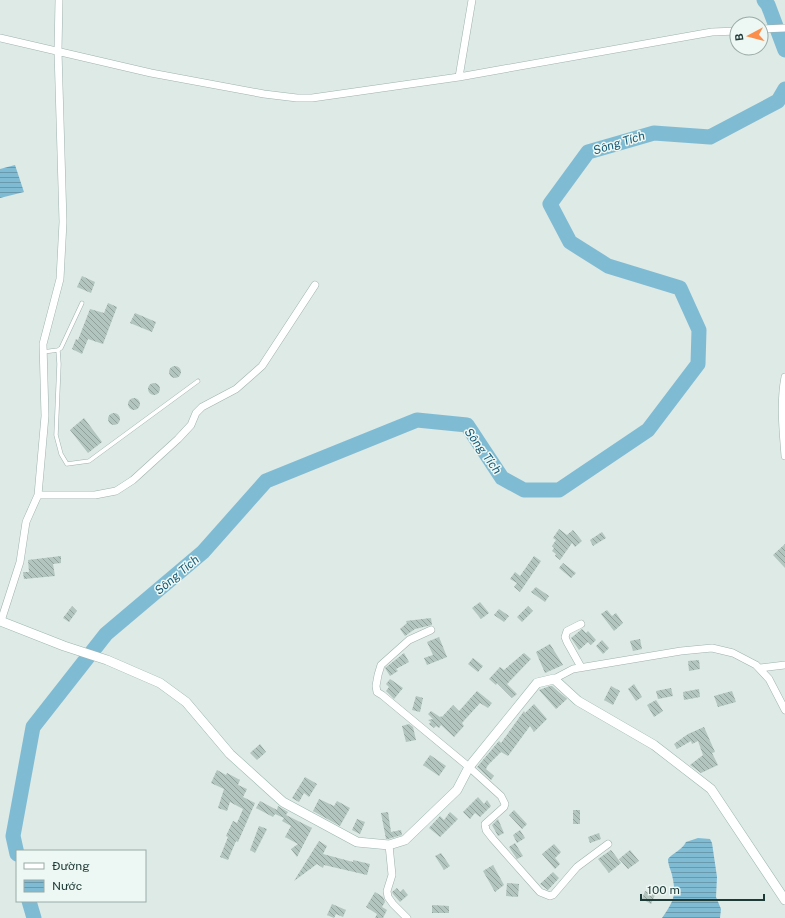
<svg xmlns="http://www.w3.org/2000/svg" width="785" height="918" viewBox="0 0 785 918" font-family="'Public Sans',sans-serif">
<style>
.water{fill:url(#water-rules)}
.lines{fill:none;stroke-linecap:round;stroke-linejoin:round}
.river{stroke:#80bbd4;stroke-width:15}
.building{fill:url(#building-back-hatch)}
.lane-casing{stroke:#a0b2ae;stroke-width:4.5}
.street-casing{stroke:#a0b2ae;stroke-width:8}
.secondary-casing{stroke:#9cb6b0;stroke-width:10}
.lane{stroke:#fff;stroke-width:3.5}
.street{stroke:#fff;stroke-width:7}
.secondary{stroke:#fff;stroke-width:9}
.labels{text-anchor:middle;stroke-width:3;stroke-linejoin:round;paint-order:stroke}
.water-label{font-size:12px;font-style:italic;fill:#155a79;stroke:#edf7f3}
</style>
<defs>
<pattern id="water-rules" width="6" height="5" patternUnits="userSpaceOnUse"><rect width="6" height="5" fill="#80bbd4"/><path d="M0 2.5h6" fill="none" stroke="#6899ad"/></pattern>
<pattern id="building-back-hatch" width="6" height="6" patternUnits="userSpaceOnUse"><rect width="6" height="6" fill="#b2c5bf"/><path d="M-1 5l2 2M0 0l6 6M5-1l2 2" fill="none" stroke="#90a19c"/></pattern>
</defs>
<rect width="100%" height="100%" fill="#ddeae6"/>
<!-- water -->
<path class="water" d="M 15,165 L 24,192 L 0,198 L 0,169 Z
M 698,838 L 710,839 L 712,843 L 717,877 L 716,897 L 721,909 L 720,918 L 662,918 C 673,902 677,896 672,875 C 671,870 668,865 668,859 C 674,852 682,850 686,842 Z"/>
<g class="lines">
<!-- river -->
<path class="river" d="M 764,0 L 768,5 L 785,50
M 17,854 L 13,836 L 33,727 L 106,634 L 203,552 L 266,481 L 417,420 L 467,425 L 502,478 L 524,490 L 559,490 L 648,430 L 698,364 L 699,330 L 680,288 L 608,266 L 570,242 L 550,204 L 588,152 L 654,133 L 710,137 L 778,101 L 785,89
M 29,901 L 34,918"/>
</g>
<!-- building -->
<path class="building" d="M 82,276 L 95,282 L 91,293 L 77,287 Z
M 108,303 L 117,307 L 103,344 L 88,339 L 82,354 L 72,349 L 76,339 L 78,340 L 90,309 L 104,313 Z
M 135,313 L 156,322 L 152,332 L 130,323 Z
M169 372a6 6 0 1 1 12 0a6 6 0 1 1-12 0Z
M148 389a6 6 0 1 1 12 0a6 6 0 1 1-12 0Z
M128 404a6 6 0 1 1 12 0a6 6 0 1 1-12 0Z
M108 419a6 6 0 1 1 12 0a6 6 0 1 1-12 0Z
M 84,418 L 102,442 L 88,453 L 70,430 Z
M 559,529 L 567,535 L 573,530 L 582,541 L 575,547 L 572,543 L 560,560 L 555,556 L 556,554 L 552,551 L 554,548 L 552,546 L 556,540 L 553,538 Z
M 602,532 L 606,538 L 593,546 L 590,540 Z
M 785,544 L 785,568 L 773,555 Z
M 61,556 L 61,563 L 53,564 L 55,576 L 24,579 L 23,572 L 29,572 L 28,560 Z
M 534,556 L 541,561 L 520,592 L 514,587 L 517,583 L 510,579 L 515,572 L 520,576 Z
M 563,563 L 576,573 L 571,578 L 559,568 Z
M 536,587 L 549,596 L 545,602 L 531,592 Z
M 480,602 L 489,613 L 481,619 L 472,608 Z
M 72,606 L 77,611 L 69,622 L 63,618 Z
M 528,606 L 533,611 L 522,622 L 517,617 Z
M 499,609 L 509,616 L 504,622 L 494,615 Z
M 607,610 L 612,616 L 616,613 L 623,623 L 614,631 L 601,614 Z
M 431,618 L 432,625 L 415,629 L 405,636 L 400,629 L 407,623 L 406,621 Z
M 582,629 L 586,633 L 588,631 L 596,640 L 591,645 L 588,642 L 579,650 L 571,638 Z
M 439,637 L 447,657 L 427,665 L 424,658 L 433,655 L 427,642 Z
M 640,639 L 642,649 L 633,651 L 630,641 Z
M 602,640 L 609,648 L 603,654 L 596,646 Z
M 550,644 L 563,665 L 545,673 L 536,652 Z
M 404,653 L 409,662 L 396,669 L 398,671 L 390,676 L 385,668 Z
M 524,653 L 531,659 L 507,684 L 517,694 L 512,698 L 497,683 L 496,685 L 489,679 L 500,667 L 504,670 Z
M 473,658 L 483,666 L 478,672 L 468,664 Z
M 699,660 L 700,669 L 689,671 L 688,661 Z
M 390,679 L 403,688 L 394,699 L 386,691 L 389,687 L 386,684 Z
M 634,684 L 642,697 L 636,701 L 628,689 Z
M 550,686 L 552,686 L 567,699 L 556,709 L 539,690 Z
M 611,686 L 620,691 L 613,705 L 604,700 Z
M 671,688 L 673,696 L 658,699 L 656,691 Z
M 699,689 L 700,697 L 684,700 L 683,692 Z
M 477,691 L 492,703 L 488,708 L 480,703 L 462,723 L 464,726 L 454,737 L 441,725 L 439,728 L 436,726 L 434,728 L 429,724 L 431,722 L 428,720 L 433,719 L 428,714 L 431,711 L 440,717 L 442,716 L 441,718 L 453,705 L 459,711 Z
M 732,691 L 736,702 L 718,707 L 714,696 Z
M 416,696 L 423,698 L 420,712 L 412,710 Z
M 656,700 L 663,711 L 654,717 L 647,705 Z
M 534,704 L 547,719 L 534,732 L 530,726 L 508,756 L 501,752 L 488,765 L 486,769 L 494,776 L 491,780 L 477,767 L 499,741 L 501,743 L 524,711 L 525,713 Z
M 409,724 L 413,727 L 416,740 L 406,742 L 402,726 Z
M 704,727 L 715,752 L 712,753 L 718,765 L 701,773 L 690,765 L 703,755 L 698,741 L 692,744 L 691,741 L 677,749 L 674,744 L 688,734 Z
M 260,744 L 266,752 L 257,760 L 250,753 Z
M 430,755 L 446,766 L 439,776 L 423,765 Z
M 217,770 L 226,775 L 227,773 L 240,780 L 238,785 L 247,789 L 243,797 L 255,803 L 238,842 L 236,841 L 228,860 L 220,857 L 228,837 L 226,836 L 233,821 L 237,823 L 243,809 L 230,802 L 227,811 L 218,808 L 224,789 L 211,783 Z
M 305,777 L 317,784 L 309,797 L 304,793 L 299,802 L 292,798 Z
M 478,797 L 484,804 L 487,800 L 491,806 L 480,817 L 475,813 L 470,819 L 463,812 Z
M 319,799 L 334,806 L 337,801 L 350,808 L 340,826 L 313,811 Z
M 260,801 L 277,810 L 278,806 L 288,812 L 286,815 L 312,828 L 297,857 L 291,849 L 298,844 L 285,837 L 291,826 L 282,821 L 284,818 L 275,814 L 273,817 L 256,808 Z
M 514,810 L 527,824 L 522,829 L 509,815 Z
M 573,810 L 580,810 L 580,824 L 573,824 Z
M 388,812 L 391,832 L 401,830 L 402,835 L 388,839 L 386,839 L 381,813 Z
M 450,812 L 458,819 L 440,837 L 429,828 L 440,816 L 444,820 Z
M 357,819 L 365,822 L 360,834 L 352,830 Z
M 498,819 L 504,833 L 498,836 L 492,825 Z
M 259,826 L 267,829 L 255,853 L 250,850 Z
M 520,830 L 525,838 L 517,843 L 513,835 Z
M 599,833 L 601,839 L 590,843 L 588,837 Z
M 319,841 L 327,846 L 323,854 L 353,862 L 353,860 L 370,864 L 367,875 L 324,865 L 323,868 L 317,864 L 294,881 Z
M 515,843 L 523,856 L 517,859 L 509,847 Z
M 554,844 L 561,852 L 555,858 L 560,864 L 555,869 L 542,854 Z
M 611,850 L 621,863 L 609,873 L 598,859 Z
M 630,850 L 639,861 L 628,869 L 619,859 Z
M 441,853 L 450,866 L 444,870 L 435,856 Z
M 493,865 L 504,885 L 495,892 L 483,871 Z
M 553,872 L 559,878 L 548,890 L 540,884 Z
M 507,883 L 519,884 L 518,897 L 506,896 Z
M 397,888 L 400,892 L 403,889 L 408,895 L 400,902 L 393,894 L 392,892 Z
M 645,891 L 655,895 L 651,904 L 642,899 Z
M 375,892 L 383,897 L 385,902 L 382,907 L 387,910 L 383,918 L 375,918 L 377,914 L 366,907 Z
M 332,904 L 346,910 L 343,917 L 336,914 L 334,918 L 327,915 Z
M 432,905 L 449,906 L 449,913 L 432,913 Z"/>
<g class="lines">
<!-- lane casing -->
<g class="lane-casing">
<path id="lane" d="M 58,350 L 59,364 L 56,435 L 61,454 L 67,464 L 89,461 L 198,381
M 43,352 L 58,350 L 61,348 L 82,303"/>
</g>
<!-- street casing -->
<g class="street-casing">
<path id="street" d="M 761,29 L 785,28
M 0,38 L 151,73 L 264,94 L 297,98 L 312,98 L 459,77 L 472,0
M 459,77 L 712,32 L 737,31
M 785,377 C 780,403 783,430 785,456
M 38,495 L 95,495 L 116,491 L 133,480 L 178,439 L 191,425 L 196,413 L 202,407 L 236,389 L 262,366 L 315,285
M 1,621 L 20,562 L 26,522 L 38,495 L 45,416 L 43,344 L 60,279 L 63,222 L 58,51 L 59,0
M 581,624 L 567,631 L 565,637 L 567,642 L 581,667
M 431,630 L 409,640 L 381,665 L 378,675 L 376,686 L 377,692 L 382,695 L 469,767 L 501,796 L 505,804 L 504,807 L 485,824 L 486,830 L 493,839 L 540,892 L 550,896 L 553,895 L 577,867 L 608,844
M 760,668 L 785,665
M 554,679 L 573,669 L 681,651 L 712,648 L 733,653 L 756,665 L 769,679 L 785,710
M 389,845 L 392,875 L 387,891 L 388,897 L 393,904 L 407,918"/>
</g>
<!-- secondary casing -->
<g class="secondary-casing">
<path id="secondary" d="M 0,621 L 64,646 L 107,660 L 160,683 L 186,702 L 230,754 L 283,802 L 357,842 L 389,845 L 405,840 L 457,790 L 469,767 L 537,683 L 554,679 L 578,701 L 654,745 L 711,789 L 785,900"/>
</g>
<!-- lane -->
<use href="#lane" class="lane"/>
<!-- street -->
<use href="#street" class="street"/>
<!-- secondary -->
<use href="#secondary" class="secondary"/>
</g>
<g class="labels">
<!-- water labels -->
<g class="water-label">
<text transform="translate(619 143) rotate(-17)" y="4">Sông Tích</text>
<text transform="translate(483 451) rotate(54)" y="4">Sông Tích</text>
<text transform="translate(177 575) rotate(-40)" y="4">Sông Tích</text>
</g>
</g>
<!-- legend -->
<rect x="16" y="850" width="130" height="52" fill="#edf7f3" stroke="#9aaba7"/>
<rect x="24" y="863" width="20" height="6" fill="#ffffff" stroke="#9aaba7"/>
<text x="52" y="870" font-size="12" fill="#1e3a36">Đường</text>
<rect x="24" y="880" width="20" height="12" fill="url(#water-rules)" stroke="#9aaba7"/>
<text x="52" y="890" font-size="12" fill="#1e3a36">Nước</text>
<!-- north arrow -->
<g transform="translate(749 36) rotate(263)"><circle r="19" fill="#edf7f3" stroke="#9aaba7"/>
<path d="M0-3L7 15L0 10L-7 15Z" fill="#fb8e4a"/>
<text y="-6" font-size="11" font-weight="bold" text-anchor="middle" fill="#1e3a36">B</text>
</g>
<!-- scale -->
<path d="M641 894v6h123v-6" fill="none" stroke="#1e3a36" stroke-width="2"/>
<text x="647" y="894" font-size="12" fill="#1e3a36" stroke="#edf7f3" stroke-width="3" paint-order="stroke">100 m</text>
</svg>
